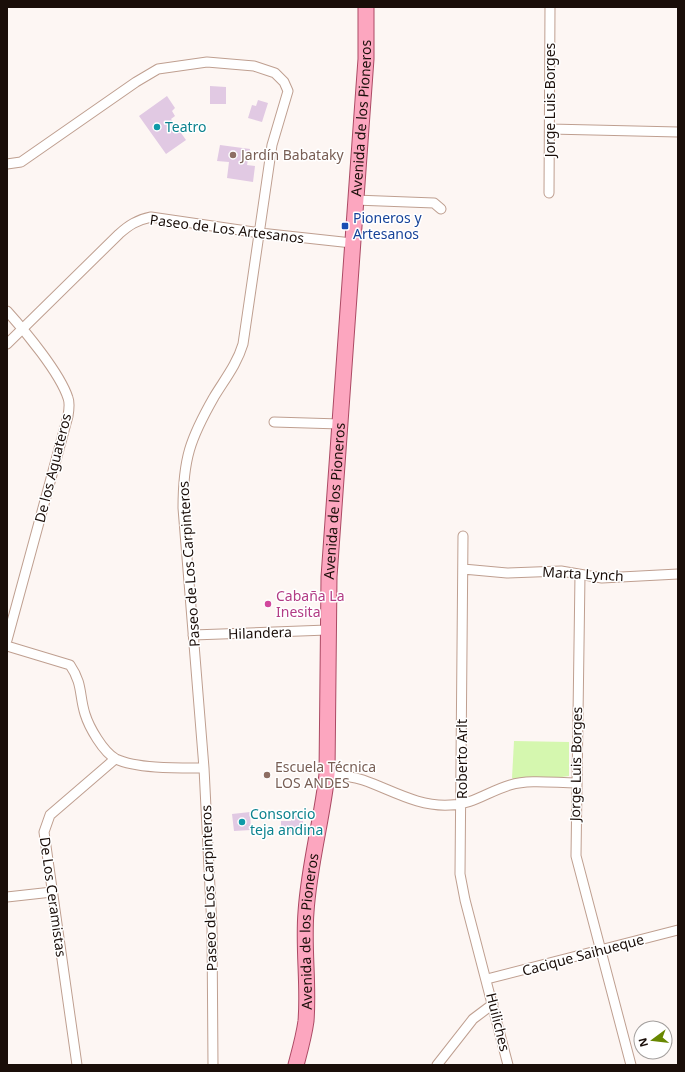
<svg xmlns="http://www.w3.org/2000/svg" width="685" height="1072" viewBox="0 0 685 1072" font-family="'Noto Sans',sans-serif">
<style>
.green{fill:#d5f7af}
.building{fill:#e1c9e3}
.lines{fill:none;stroke-linecap:round;stroke-linejoin:round}
.minor-casing{stroke:#bf9f90;stroke-width:11}
.primary-casing{stroke:#ac4a64;stroke-width:17}
.minor{stroke:#fff;stroke-width:9}
.primary{stroke:#fca6bf;stroke-width:15}
.culture-dot{fill:#0f9aa8;stroke:#fff;stroke-width:1.5}
.education-dot{fill:#8d6e63;stroke:#fff;stroke-width:1.5}
.transit-dot{fill:#1a4fb4;stroke:#fff;stroke-width:1.5}
.hotel-dot{fill:#d1479c;stroke:#fff;stroke-width:1.5}
.labels{text-anchor:middle;stroke-width:3;stroke-linejoin:round;paint-order:stroke}
.street-label{font-size:14px;fill:#1a0e09;stroke:#fff}
.culture-label{font-size:14px;fill:#0d838f;stroke:#fff;text-anchor:start}
.education-label{font-size:14px;fill:#785e54;stroke:#fff;text-anchor:start}
.transit-label{font-size:14px;fill:#164399;stroke:#fff;text-anchor:start}
.hotel-label{font-size:14px;fill:#b23c85;stroke:#fff;text-anchor:start}
</style>
<rect width="100%" height="100%" fill="#fdf6f3"/>
<!-- green -->
<path class="green" d="M 514,741 L 569,742 L 569,776 L 519,783 L 512,778 Z"/>
<!-- building -->
<path class="building" d="M 210,86 L 226,87 L 226,104 L 210,104 Z
M 167,96 L 175,108 L 172,111 L 175,116 L 171,119 L 186,140 L 166,154 L 139,116 Z
M 258,100 L 268,103 L 262,122 L 248,118 L 252,105 L 256,106 Z
M 220,145 L 250,149 L 247,165 L 255,166 L 253,182 L 227,178 L 229,162 L 217,161 Z
M 250,812 L 251,830 L 234,831 L 232,814 Z
M 291,816 L 299,816 L 300,821 L 303,821 L 303,828 L 297,828 L 298,832 L 284,832 L 284,828 L 281,828 L 281,821 L 291,821 Z"/>
<g class="lines">
<!-- minor casing -->
<g class="minor-casing">
<path id="minor" d="M 550,129 L 678,132
M 7,164 L 21,162 L 136,82 L 158,69 L 207,62 L 254,66 L 275,73 L 284,82 L 288,91 L 272,145 L 243,344 C 237,364 225,379 214,397 C 190,439 183,459 183,508 L 204,768 L 212,928 L 213,1065
M 549,193 L 550,7
M 355,200 L 434,203 L 441,209
M 7,311 C 25,331 60,373 68,398 C 70,403 69,410 68,416 L 7,640
M 7,344 L 119,234 C 129,225 137,220 151,217 L 260,233 L 352,243
M 274,422 L 340,424
M 463,536 L 460,874 L 465,900 L 508,1065
M 463,569 L 507,573 L 561,571 L 602,578 L 678,574
M 580,575 L 576,856 L 631,1065
M 193,635 L 327,630
M 7,646 L 70,665 C 83,684 79,695 85,714 C 89,727 103,752 116,759 C 137,769 181,768 204,768
M 327,774 C 339,775 351,776 363,780 C 392,790 418,807 450,805 C 472,805 489,791 510,785 C 530,779 555,783 576,783
M 7,897 L 52,892
M 487,979 L 678,930
M 77,1065 L 44,832 L 50,815 L 115,759
M 437,1065 L 473,1019 L 493,1004"/>
</g>
<!-- primary casing -->
<g class="primary-casing">
<g id="primary">
<path id="s1" d="M 296,1065 C 300,1050 304,1036 306,1021 C 309,985 303,948 306,912 C 309,865 322,820 327,774 L 329,577 L 362,114 L 366,59 L 366,7"/>
</g>
</g>
<!-- minor -->
<use href="#minor" class="minor"/>
<!-- primary -->
<use href="#primary" class="primary"/>
</g>
<!-- markers -->
<g class="culture-dot">
<circle cx="157" cy="127" r="4"/>
<circle cx="242" cy="822" r="4"/>
</g>
<g class="education-dot">
<circle cx="233" cy="155" r="4"/>
<circle cx="267" cy="775" r="4"/>
</g>
<rect class="transit-dot" x="341" y="222" width="8" height="8" rx="2"/>
<circle class="hotel-dot" cx="268" cy="604" r="4"/>
<g class="labels">
<!-- street labels -->
<g class="street-label">
<text transform="translate(550 100) rotate(-90)" y="5">Jorge Luis Borges</text>
<text dy="5" stroke="none"><textPath href="#s1" startOffset="951">Avenida de los Pioneros</textPath></text>
<text transform="translate(227 229) rotate(7)" y="5">Paseo de Los Artesanos</text>
<text transform="translate(53 468) rotate(-76)" y="5">De los Aguateros</text>
<text dy="5" stroke="none"><textPath href="#s1" startOffset="567">Avenida de los Pioneros</textPath></text>
<text transform="translate(189 564) rotate(-94)" y="5">Paseo de Los Carpinteros</text>
<text transform="translate(583 574) rotate(3)" y="5">Marta Lynch</text>
<text transform="translate(260 633) rotate(-2)" y="5">Hilandera</text>
<text transform="translate(462 759) rotate(-90)" y="5">Roberto Arlt</text>
<text transform="translate(576 764) rotate(-89)" y="5">Jorge Luis Borges</text>
<text transform="translate(209 888) rotate(-92)" y="5">Paseo de Los Carpinteros</text>
<text transform="translate(53 897) rotate(82)" y="5">De Los Ceramistas</text>
<text dy="5" stroke="none"><textPath href="#s1" startOffset="135">Avenida de los Pioneros</textPath></text>
<text transform="translate(583 955) rotate(-15)" y="5">Cacique Saihueque</text>
<text transform="translate(498 1022) rotate(76)" y="5">Huiliches</text>
</g>
<!-- culture labels -->
<g class="culture-label">
<text x="165" y="132">Teatro</text>
<text x="250" y="819">Consorcio<tspan x="250" dy="16">teja andina</tspan></text>
</g>
<!-- education labels -->
<g class="education-label">
<text x="241" y="160">Jardín Babataky</text>
<text x="275" y="772">Escuela Técnica<tspan x="275" dy="16">LOS ANDES</tspan></text>
</g>
<!-- transit labels -->
<g class="transit-label">
<text x="353" y="223">Pioneros y<tspan x="353" dy="16">Artesanos</tspan></text>
</g>
<!-- hotel labels -->
<g class="hotel-label">
<text x="276" y="601">Cabaña La<tspan x="276" dy="16">Inesita</tspan></text>
</g>
</g>
<!-- border -->
<rect width="685" height="1072" fill="none" stroke="#1a0e09" stroke-width="16"/>
<!-- north arrow -->
<g transform="translate(653 1040) rotate(255)"><circle r="19" fill="#ffffff" stroke="#a39f9d"/>
<path d="M0-3L7 15L0 10L-7 15Z" fill="#688701"/>
<text y="-6" font-size="11" font-weight="bold" text-anchor="middle" fill="#1a0e09">N</text>
</g>
</svg>
